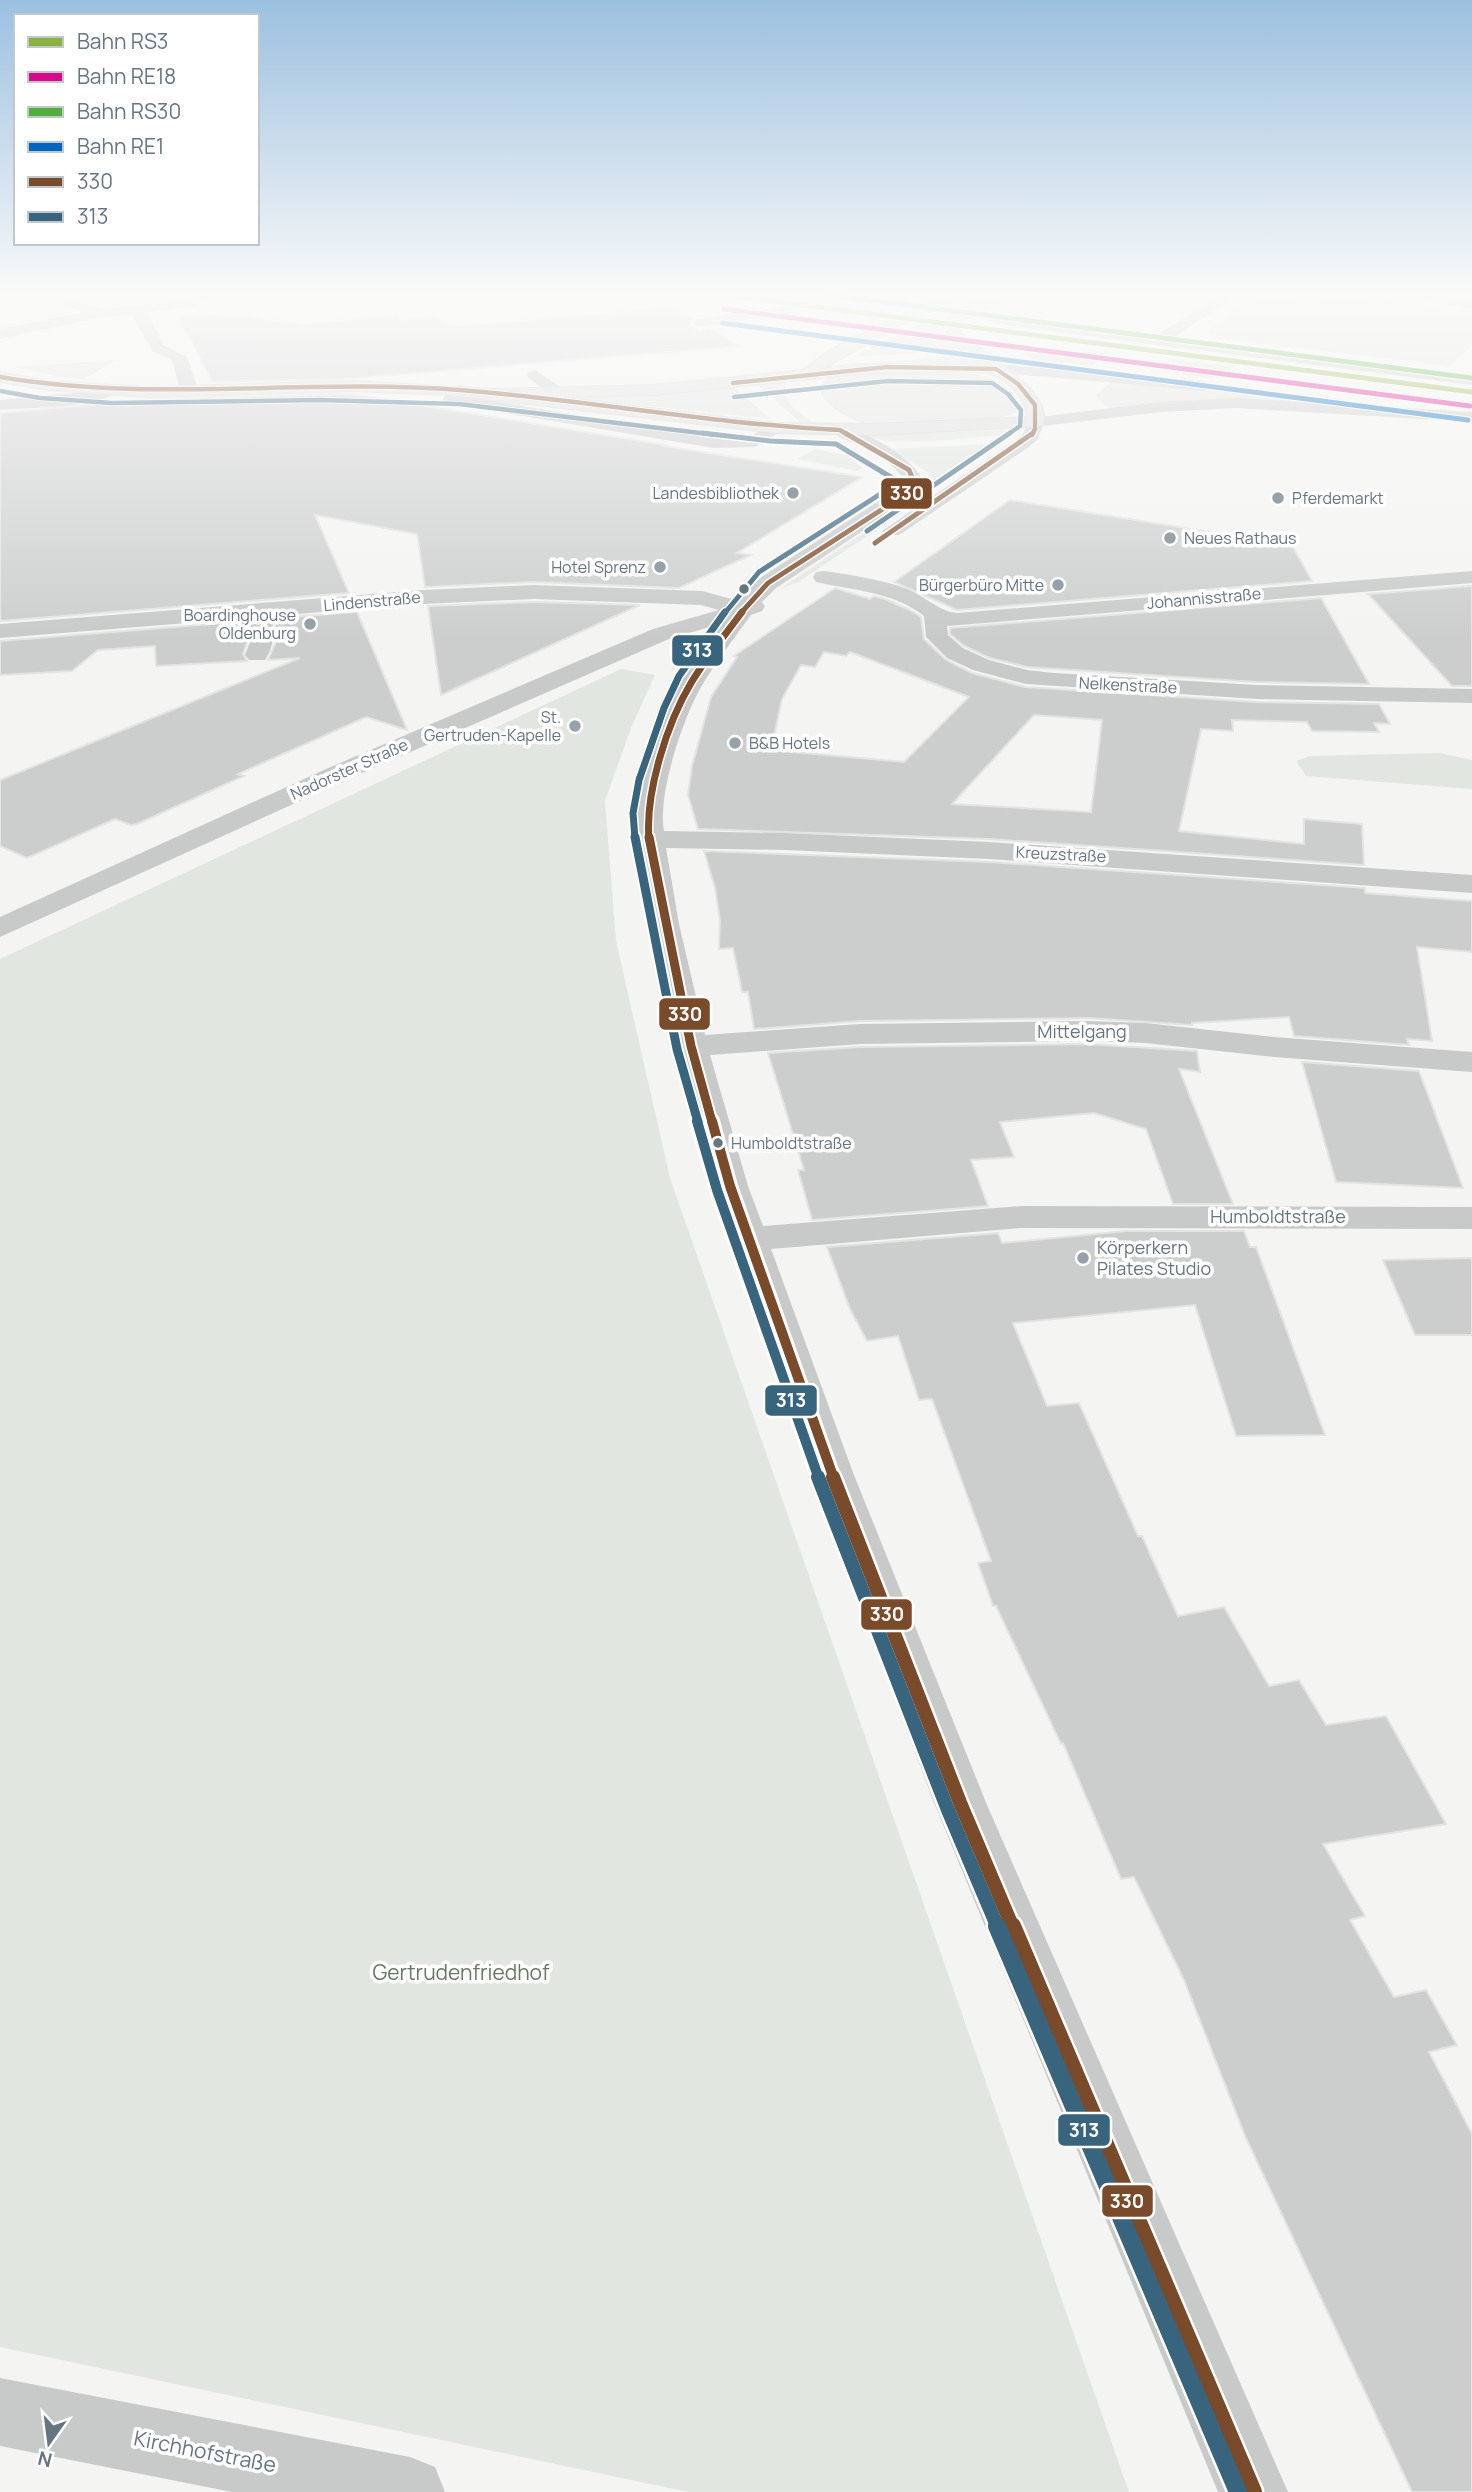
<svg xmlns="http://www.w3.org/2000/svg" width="1472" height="2492" viewBox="0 0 1472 2492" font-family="Manrope,sans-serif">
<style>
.green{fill:#e2e6e0}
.building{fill:#cccece;stroke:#e3e3e2;stroke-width:2;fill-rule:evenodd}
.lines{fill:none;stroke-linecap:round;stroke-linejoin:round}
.major-casing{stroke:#d1d1d1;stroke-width:2}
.minor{fill:#c8caca;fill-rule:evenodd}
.major{fill:#dddede;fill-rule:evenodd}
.rail-casing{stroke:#bec0c1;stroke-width:2.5}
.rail{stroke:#fff;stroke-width:2;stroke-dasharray:6;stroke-linecap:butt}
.bus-1-far6-casing{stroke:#fff;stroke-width:6}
.bus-1-far5-casing{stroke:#fff;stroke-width:8}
.bus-1-far4-casing{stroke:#fff;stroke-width:10}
.bus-1-far3-casing{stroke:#fff;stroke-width:13}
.bus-1-far2-casing{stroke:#fff;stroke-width:16}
.bus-1-far1-casing{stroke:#fff;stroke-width:19}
.bus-1-casing{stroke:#fff;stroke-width:23}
.bus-2-far6-casing{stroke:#fff;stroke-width:6}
.bus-2-far5-casing{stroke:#fff;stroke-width:8}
.bus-2-far4-casing{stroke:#fff;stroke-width:10}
.bus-2-far3-casing{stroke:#fff;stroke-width:13}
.bus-2-far2-casing{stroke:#fff;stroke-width:16}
.bus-2-far1-casing{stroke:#fff;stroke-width:19}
.bus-2-casing{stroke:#fff;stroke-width:23}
.bus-1-far6{stroke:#7a4b2a;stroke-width:4.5}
.bus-1-far5{stroke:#7a4b2a;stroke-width:5}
.bus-1-far4{stroke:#7a4b2a;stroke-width:7}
.bus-1-far3{stroke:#7a4b2a;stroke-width:9}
.bus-1-far2{stroke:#7a4b2a;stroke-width:10}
.bus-1-far1{stroke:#7a4b2a;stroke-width:14}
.bus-1{stroke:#7a4b2a;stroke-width:18}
.bus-2-far6{stroke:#38647d;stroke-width:4.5}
.bus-2-far5{stroke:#38647d;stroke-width:5}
.bus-2-far4{stroke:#38647d;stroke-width:7}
.bus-2-far3{stroke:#38647d;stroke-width:9}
.bus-2-far2{stroke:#38647d;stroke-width:10}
.bus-2-far1{stroke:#38647d;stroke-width:14}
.bus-2{stroke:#38647d;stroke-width:18}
.rail-1-casing{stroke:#fff;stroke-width:7}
.rail-2-casing{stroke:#fff;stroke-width:7}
.rail-3-casing{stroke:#fff;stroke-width:7}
.rail-4-casing{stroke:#fff;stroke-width:7}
.rail-1{stroke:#8bb240;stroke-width:5}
.rail-2{stroke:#d7098b;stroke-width:5}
.rail-3{stroke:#50ae3d;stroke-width:5}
.rail-4{stroke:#0065bd;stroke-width:5}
.poi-dot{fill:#97a1a9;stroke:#fff;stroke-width:2.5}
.bus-dot{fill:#657582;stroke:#fff;stroke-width:2.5}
.labels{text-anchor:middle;stroke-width:7;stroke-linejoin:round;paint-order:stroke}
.far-poi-label{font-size:16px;fill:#657582;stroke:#fff;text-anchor:end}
.far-street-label{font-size:16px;fill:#657582;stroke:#fff}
.bus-label{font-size:16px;fill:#657582;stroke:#fff;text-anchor:start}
.street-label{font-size:18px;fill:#657582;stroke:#fff}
.poi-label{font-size:18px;fill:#657582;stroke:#fff;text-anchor:start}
.near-park-label{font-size:21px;fill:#687963;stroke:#fff}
.near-street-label{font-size:21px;fill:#657582;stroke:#fff}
.line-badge{stroke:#fff;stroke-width:2.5}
.badge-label{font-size:19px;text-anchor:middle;font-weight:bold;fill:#fff}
</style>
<rect width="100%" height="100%" fill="#f4f4f2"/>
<!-- green -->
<path class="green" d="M 1258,297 L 1312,302 L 1334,297 L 1380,302 L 1386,299 L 1454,313 L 1463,309 L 1472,313 L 1472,345 L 1450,366 L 1220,339 L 1205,332 Z
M 919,324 L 938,326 L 943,337 L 960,350 L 854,357 Z
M 1101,352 L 1109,355 L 1091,366 L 1034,359 L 1021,354 Z
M 969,355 L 980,363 L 912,362 L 843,365 Z
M 1169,359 L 1235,367 L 1217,378 L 1184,375 Z
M 116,360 L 84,379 L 55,376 L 16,367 Z
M 880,372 C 912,372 1020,359 1017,412 L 996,419 L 873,425 C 854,422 831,411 821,394 L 822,382 L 829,378 Z
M 786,381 C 781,403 797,411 812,422 L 800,422 L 757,384 Z
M 1110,383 L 1342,399 L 1325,403 L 1248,400 L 1113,410 L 1103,404 L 1096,395 Z
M 734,387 L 771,419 L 553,396 L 679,392 Z
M 1009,430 L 1003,435 C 970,437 893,449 866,435 Z
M 991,444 L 957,468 L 932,493 L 798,582 L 780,589 L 926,491 L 930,478 L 929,473 L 890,449 Z
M 815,449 L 847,455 L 862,468 L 857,471 L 797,459 Z
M 621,669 L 655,675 L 631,728 L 605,801 L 616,941 L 670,1178 L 1129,2492 L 688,2492 L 0,2347 L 0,959 Z
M 1440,753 L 1472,760 L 1472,789 L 1306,776 L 1296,761 L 1310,756 Z"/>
<!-- building -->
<path class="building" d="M 673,307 L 694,319 L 690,322 L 691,325 L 699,330 L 709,328 L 739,346 L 344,379 L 212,382 L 179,317 L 221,314 L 224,317 L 240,316 L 302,324 L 397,315 L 402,320 L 437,317 L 450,327 Z
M 350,394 L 666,445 L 664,446 L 862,477 L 737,553 L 751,555 L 679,588 L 534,582 L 425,587 L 417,534 L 315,515 L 349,593 L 0,621 L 0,413 L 153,399 Z
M 1010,500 L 1292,545 L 1312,581 L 957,610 L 894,582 Z
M 1472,586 L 1472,686 L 1452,686 L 1368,594 Z
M 835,588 L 870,599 L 874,596 L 885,599 L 910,610 L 921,617 L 924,639 L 946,660 L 972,673 L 1025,687 L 1257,702 L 1379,704 L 1390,724 L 1374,723 L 1379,732 L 1312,731 L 1307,722 L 1232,720 L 1233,731 L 1201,729 L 1179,831 L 1304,844 L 1304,819 L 1362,824 L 1364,865 L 989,839 L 698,829 L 688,795 L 692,766 L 711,697 L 737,657 L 734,656 ZM 824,652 L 846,656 L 850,652 L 969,697 L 904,762 L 771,750 L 782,699 L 801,665 L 815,667 ZM 1034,715 L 1102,720 L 1091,812 L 952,804 Z
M 1321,598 L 1369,684 L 1257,682 L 1027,667 L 990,658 L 964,646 L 950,634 L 950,628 Z
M 534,602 L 640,605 L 441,695 L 428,606 Z
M 357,612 L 407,730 L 366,717 L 238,774 L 244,776 L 137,824 L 131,825 L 115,819 L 27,858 L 0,846 L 0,780 L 300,658 L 268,660 L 275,644 L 275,618 Z
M 248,621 L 249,637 L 243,654 L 247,661 L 156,666 L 155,646 L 98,650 L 72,671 L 0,675 L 0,641 Z
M 704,851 L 989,862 L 1365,888 L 1365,893 L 1472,901 L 1472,952 L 1417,947 L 1432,1041 L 1407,1039 L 1409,1045 L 1294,1036 L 1289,1017 L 1192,1023 L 1192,1025 L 1088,1018 L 860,1021 L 754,1029 L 748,992 L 742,992 L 733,948 L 719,949 L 720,920 L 715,888 Z
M 1088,1044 L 1197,1051 L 1200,1072 L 1179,1069 L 1233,1204 L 1173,1204 L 1146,1129 L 1094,1113 L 1000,1122 L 1014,1157 L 971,1160 L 988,1206 L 812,1220 L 798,1170 L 804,1170 L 768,1053 L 860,1047 Z
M 1302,1062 L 1419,1071 L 1463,1188 L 1336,1182 Z
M 1126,1231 L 1244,1231 L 1250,1247 L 1256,1247 L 1325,1435 L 1236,1436 L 1195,1305 L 1013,1323 L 1047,1406 L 1079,1403 L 1138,1536 L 1142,1536 L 1178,1616 L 1224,1607 L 1269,1686 L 1299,1680 L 1326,1725 L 1386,1716 L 1446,1824 L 1323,1844 L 1365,1916 L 1350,1920 L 1394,1997 L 1426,1990 L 1457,2045 L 1429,2052 L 1472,2134 L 1472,2492 L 1412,2492 L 1246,2138 L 1184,1980 L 1134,1877 L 1121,1879 L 1063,1743 L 1061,1744 L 996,1606 L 993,1606 L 978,1563 L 991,1561 L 932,1399 L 919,1400 L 898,1336 L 867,1341 L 850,1309 L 827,1247 L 998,1233 L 1002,1243 Z
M 1472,1258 L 1472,1335 L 1415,1335 L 1383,1260 Z"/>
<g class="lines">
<!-- major casing -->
<g class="major-casing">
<path id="major" d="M 954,292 L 972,292 L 899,326 L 825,368 L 858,364 L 978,363 L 952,342 L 943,325 C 957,305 989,292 1013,292 L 1011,295 L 962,320 L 958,325 L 963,336 C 985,353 1058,395 1042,426 L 874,435 L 776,433 L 449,395 L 353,391 L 148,397 L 48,390 L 0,382 L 0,372 L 48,381 L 148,387 L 353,381 L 495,389 L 654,385 L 803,370 L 828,351 L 889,320 ZM 965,372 C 974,372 986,371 993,375 C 1010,382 1026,399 1027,417 L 874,424 L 776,423 L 559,397 L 654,395 L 858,374 Z"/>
</g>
<!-- minor -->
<path class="minor" d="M 28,292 L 48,292 L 104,309 L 183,300 L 205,292 L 223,292 L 191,307 L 148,312 L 163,345 L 187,357 L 197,386 L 194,394 L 188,395 L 180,390 L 172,360 L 152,351 L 132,314 L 102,317 L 0,339 L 0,329 L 85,312 L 30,295 Z
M 601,292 L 628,292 L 629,293 L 622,297 L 603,295 Z
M 803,292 L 914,292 L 909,299 L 904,300 L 871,302 L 810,296 Z
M 1225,292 L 1241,292 L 1173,338 L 1472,375 L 1472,385 L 1011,326 L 962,314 L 960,311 L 967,307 L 1011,318 L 1155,336 Z
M 1425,293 L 1472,301 L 1472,309 L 1420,300 L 1420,294 Z
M 786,306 L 791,307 L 793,310 L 791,313 L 699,327 L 692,323 L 699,319 Z
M 996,364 L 1204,381 L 1212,386 L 1204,391 L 990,372 L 988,369 Z
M 535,370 L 561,387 L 563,391 L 561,395 L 549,395 L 529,378 L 527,375 L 529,372 Z
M 113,384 L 121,389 C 103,409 28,407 0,410 L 0,400 L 94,391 Z
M 460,385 L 468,390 L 463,396 L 714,438 L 746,438 L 777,423 L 786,428 L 755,447 L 714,448 L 445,403 L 443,399 C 447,392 452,387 460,385 Z
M 1236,398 L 1472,412 L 1472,422 L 1236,408 L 1161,412 L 1043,426 L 1037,440 L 1026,449 L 899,535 L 885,535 L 882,531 L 1014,441 L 1023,434 L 1030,418 L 1161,402 Z
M 840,425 C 867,432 914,457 925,484 L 916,496 L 776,588 L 762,602 L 765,606 L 762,611 L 751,615 C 735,637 718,659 704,682 C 684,714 657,794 664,831 L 785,833 L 989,842 L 1472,875 L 1472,893 L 989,859 L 785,850 L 666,848 L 679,924 L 705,1035 L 860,1024 L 1088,1021 L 1145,1023 L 1274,1037 L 1472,1052 L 1472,1072 L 1274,1057 L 1145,1043 L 1088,1041 L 860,1044 L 710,1055 L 748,1186 L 763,1226 L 1021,1206 L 1472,1207 L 1472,1229 L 1021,1228 L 771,1249 L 854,1475 L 987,1805 L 1288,2492 L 1218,2492 L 935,1805 L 810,1475 L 712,1186 L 674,1046 L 649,924 L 633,814 L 640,783 L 665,712 L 679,683 L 723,623 L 669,639 L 344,781 L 0,937 L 0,917 L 326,769 L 653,629 L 719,610 L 701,605 L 534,599 L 423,604 L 272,616 C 274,632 275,645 265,660 L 249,660 L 245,655 L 252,637 L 250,618 L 0,638 L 0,624 L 423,590 L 534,585 L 702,591 L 739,601 L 760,578 L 905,484 C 896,458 857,446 834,434 L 831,430 Z
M 824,571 C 851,575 879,579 904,588 C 923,594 939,612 957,613 L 1472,571 L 1472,583 L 947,626 L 948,635 L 963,648 L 989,660 L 1027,670 L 1054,673 L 1257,685 L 1472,689 L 1472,703 L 1257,699 L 1026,684 L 973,670 L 947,658 L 926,637 L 924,616 C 892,591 854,591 816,582 L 813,577 L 816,572 Z
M 0,2378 L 410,2457 L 435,2467 L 445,2492 L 232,2492 L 0,2446 Z"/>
<!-- major -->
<use href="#major" class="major"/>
<!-- rail casing -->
<g class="rail-casing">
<path id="rail" d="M 701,292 L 726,295"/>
</g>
<!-- rail -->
<use href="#rail" class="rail"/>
<!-- bus-1-far6 casing -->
<g class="bus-1-far6-casing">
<path id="bus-1-far6" d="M 0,377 C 152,403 307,378 460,390 C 587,400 713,424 840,430 L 848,435
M 733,383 L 887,367 L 996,369 L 1018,384 L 1035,405 L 1035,429 L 1032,435"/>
</g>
<!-- bus-1-far5 casing -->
<g class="bus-1-far5-casing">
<path id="bus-1-far5" d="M 875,543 L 1033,433
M 740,614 L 768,583 L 909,492 L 915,484 L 909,470 L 845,433"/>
</g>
<!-- bus-1-far4 casing -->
<g class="bus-1-far4-casing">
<path id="bus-1-far4" d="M 649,839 C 645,793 667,723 691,683 C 706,658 725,635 742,612"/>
</g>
<!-- bus-1-far3 casing -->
<g class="bus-1-far3-casing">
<path id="bus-1-far3" d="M 649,837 L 691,1046 L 712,1122"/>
</g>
<!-- bus-1-far2 casing -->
<g class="bus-1-far2-casing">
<path id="bus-1-far2" d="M 712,1121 L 730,1186 L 834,1479"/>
</g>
<!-- bus-1-far1 casing -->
<g class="bus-1-far1-casing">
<path id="bus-1-far1" d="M 833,1477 L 961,1805 L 1013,1928"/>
</g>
<!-- bus-1 casing -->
<g class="bus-1-casing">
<path id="bus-1" d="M 1012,1926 L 1253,2492"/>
</g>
<!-- bus-2-far6 casing -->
<g class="bus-2-far6-casing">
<path id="bus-2-far6" d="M 0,391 L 40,398 L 112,403 L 320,400 L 459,404 L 717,435
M 734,397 L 888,381 L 992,383 L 1008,394 L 1021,410 L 1020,426 L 1007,435"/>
</g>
<!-- bus-2-far5 casing -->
<g class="bus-2-far5-casing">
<path id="bus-2-far5" d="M 702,433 L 770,441 L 836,444 L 899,482 L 759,572 L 724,614
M 867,531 L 1010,433"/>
</g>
<!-- bus-2-far4 casing -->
<g class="bus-2-far4-casing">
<path id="bus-2-far4" d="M 635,839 L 633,813 L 639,780 L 664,708 L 679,676 L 725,612"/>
</g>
<!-- bus-2-far3 casing -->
<g class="bus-2-far3-casing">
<path id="bus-2-far3" d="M 635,837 L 677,1049 L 698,1122"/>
</g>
<!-- bus-2-far2 casing -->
<g class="bus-2-far2-casing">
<path id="bus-2-far2" d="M 697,1121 L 717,1190 L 819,1479"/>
</g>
<!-- bus-2-far1 casing -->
<g class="bus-2-far1-casing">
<path id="bus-2-far1" d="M 818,1477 L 948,1810 L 998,1928"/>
</g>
<!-- bus-2 casing -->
<g class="bus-2-casing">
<path id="bus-2" d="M 997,1926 L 1238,2492"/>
</g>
<!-- bus-1-far6 -->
<use href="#bus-1-far6" class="bus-1-far6"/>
<!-- bus-1-far5 -->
<use href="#bus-1-far5" class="bus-1-far5"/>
<!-- bus-1-far4 -->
<use href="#bus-1-far4" class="bus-1-far4"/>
<!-- bus-1-far3 -->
<use href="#bus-1-far3" class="bus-1-far3"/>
<!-- bus-1-far2 -->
<use href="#bus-1-far2" class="bus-1-far2"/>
<!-- bus-1-far1 -->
<use href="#bus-1-far1" class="bus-1-far1"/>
<!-- bus-1 -->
<use href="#bus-1" class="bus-1"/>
<!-- bus-2-far6 -->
<use href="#bus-2-far6" class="bus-2-far6"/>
<!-- bus-2-far5 -->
<use href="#bus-2-far5" class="bus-2-far5"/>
<!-- bus-2-far4 -->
<use href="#bus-2-far4" class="bus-2-far4"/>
<!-- bus-2-far3 -->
<use href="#bus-2-far3" class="bus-2-far3"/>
<!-- bus-2-far2 -->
<use href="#bus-2-far2" class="bus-2-far2"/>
<!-- bus-2-far1 -->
<use href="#bus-2-far1" class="bus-2-far1"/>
<!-- bus-2 -->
<use href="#bus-2" class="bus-2"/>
<!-- rail-1 casing -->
<g class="rail-1-casing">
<path id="rail-1" d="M 726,295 L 1472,392"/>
</g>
<!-- rail-2 casing -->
<g class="rail-2-casing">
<path id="rail-2" d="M 724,309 L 1470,406"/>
</g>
<!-- rail-3 casing -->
<g class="rail-3-casing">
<path id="rail-3" d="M 808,292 L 1472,378"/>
</g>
<!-- rail-4 casing -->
<g class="rail-4-casing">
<path id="rail-4" d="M 722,323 L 1468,420"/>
</g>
<!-- rail-1 -->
<use href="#rail-1" class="rail-1"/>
<!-- rail-2 -->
<use href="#rail-2" class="rail-2"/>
<!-- rail-3 -->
<use href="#rail-3" class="rail-3"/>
<!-- rail-4 -->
<use href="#rail-4" class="rail-4"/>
</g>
<!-- sky -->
<linearGradient id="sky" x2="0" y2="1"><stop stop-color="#9cc0e0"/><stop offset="0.46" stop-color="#fafaf9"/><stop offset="1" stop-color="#fafaf9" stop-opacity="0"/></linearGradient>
<rect width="1472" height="640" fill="url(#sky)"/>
<!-- markers -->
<g class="poi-dot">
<circle cx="793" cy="493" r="7"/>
<circle cx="1278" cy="498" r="7"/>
<circle cx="1170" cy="538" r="7"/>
<circle cx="660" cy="567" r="7"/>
<circle cx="1058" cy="585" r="7"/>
<circle cx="310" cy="624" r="7"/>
<circle cx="575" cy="726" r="7"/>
<circle cx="735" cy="743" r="7"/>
<circle cx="1083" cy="1258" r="7"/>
</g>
<g class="bus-dot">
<circle cx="744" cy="589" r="6"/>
<circle cx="718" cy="1143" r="6"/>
</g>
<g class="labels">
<!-- far-poi labels -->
<g class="far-poi-label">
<text x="779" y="499">Landesbibliothek</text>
<text x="1292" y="504" text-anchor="start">Pferdemarkt</text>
<text x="1184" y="544" text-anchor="start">Neues Rathaus</text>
<text x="646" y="573">Hotel Sprenz</text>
<text x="1044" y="591">Bürgerbüro Mitte</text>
<text x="296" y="621">Boardinghouse<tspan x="296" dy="18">Oldenburg</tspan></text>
<text x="561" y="723">St.<tspan x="561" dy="18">Gertruden-Kapelle</tspan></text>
<text x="749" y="749" text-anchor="start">B&amp;B Hotels</text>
</g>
<!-- far-street labels -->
<g class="far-street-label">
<text transform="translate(1204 598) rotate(-5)" y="6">Johannisstraße</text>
<text transform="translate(372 601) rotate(-5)" y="6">Lindenstraße</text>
<text transform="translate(1128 685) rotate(3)" y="6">Nelkenstraße</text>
<text transform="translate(349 769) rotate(-24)" y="6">Nadorster Straße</text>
<text transform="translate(1061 854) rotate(3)" y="6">Kreuzstraße</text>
</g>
<!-- bus labels -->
<g class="bus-label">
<text x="731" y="1149">Humboldtstraße</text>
</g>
<!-- street labels -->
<g class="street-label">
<text x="1082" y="1038">Mittelgang</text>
<text x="1278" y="1223">Humboldtstraße</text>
</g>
<!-- poi labels -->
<g class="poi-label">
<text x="1097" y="1254">Körperkern<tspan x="1097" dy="21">Pilates Studio</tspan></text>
</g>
<!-- near-park labels -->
<g class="near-park-label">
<text x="461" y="1980">Gertrudenfriedhof</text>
</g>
<!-- near-street labels -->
<g class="near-street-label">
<text transform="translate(205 2452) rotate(11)" y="7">Kirchhofstraße</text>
</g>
</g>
<g class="line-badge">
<rect x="880" y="477" width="53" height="33" rx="7" fill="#7a4b2a"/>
<rect x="671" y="634" width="53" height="33" rx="7" fill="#38647d"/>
<rect x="658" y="997" width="53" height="34" rx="7" fill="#7a4b2a"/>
<rect x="764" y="1384" width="54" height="33" rx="7" fill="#38647d"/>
<rect x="860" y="1598" width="53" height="33" rx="7" fill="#7a4b2a"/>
<rect x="1057" y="2113" width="54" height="34" rx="7" fill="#38647d"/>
<rect x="1101" y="2184" width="53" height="34" rx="7" fill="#7a4b2a"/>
</g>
<g class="badge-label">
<text x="907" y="500">330</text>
<text x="697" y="657">313</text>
<text x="685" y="1021">330</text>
<text x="791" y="1407">313</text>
<text x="887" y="1621">330</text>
<text x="1084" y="2137">313</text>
<text x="1127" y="2208">330</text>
</g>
<!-- legend -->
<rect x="14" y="14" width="245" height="231" fill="#ffffff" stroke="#c1c8cd" stroke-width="2"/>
<rect x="28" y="37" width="35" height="10" fill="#8bb240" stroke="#c1c8cd" stroke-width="2"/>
<text x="77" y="49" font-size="21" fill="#657582">Bahn RS3</text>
<rect x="28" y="72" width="35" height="10" fill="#d7098b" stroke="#c1c8cd" stroke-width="2"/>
<text x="77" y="84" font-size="21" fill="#657582">Bahn RE18</text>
<rect x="28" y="107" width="35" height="10" fill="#50ae3d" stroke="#c1c8cd" stroke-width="2"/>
<text x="77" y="119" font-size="21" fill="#657582">Bahn RS30</text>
<rect x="28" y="142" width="35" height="10" fill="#0065bd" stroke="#c1c8cd" stroke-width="2"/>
<text x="77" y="154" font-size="21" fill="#657582">Bahn RE1</text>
<rect x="28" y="177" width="35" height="10" fill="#7a4b2a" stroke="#c1c8cd" stroke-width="2"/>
<text x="77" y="189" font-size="21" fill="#657582">330</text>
<rect x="28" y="212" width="35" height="10" fill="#38647d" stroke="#c1c8cd" stroke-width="2"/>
<text x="77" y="224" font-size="21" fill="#657582">313</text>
<!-- north arrow -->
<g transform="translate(49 2443) rotate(194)" stroke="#ffffff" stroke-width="5" paint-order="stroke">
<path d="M0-5L12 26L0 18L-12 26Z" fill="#657582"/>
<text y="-10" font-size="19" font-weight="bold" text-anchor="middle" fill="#657582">N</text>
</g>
</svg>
